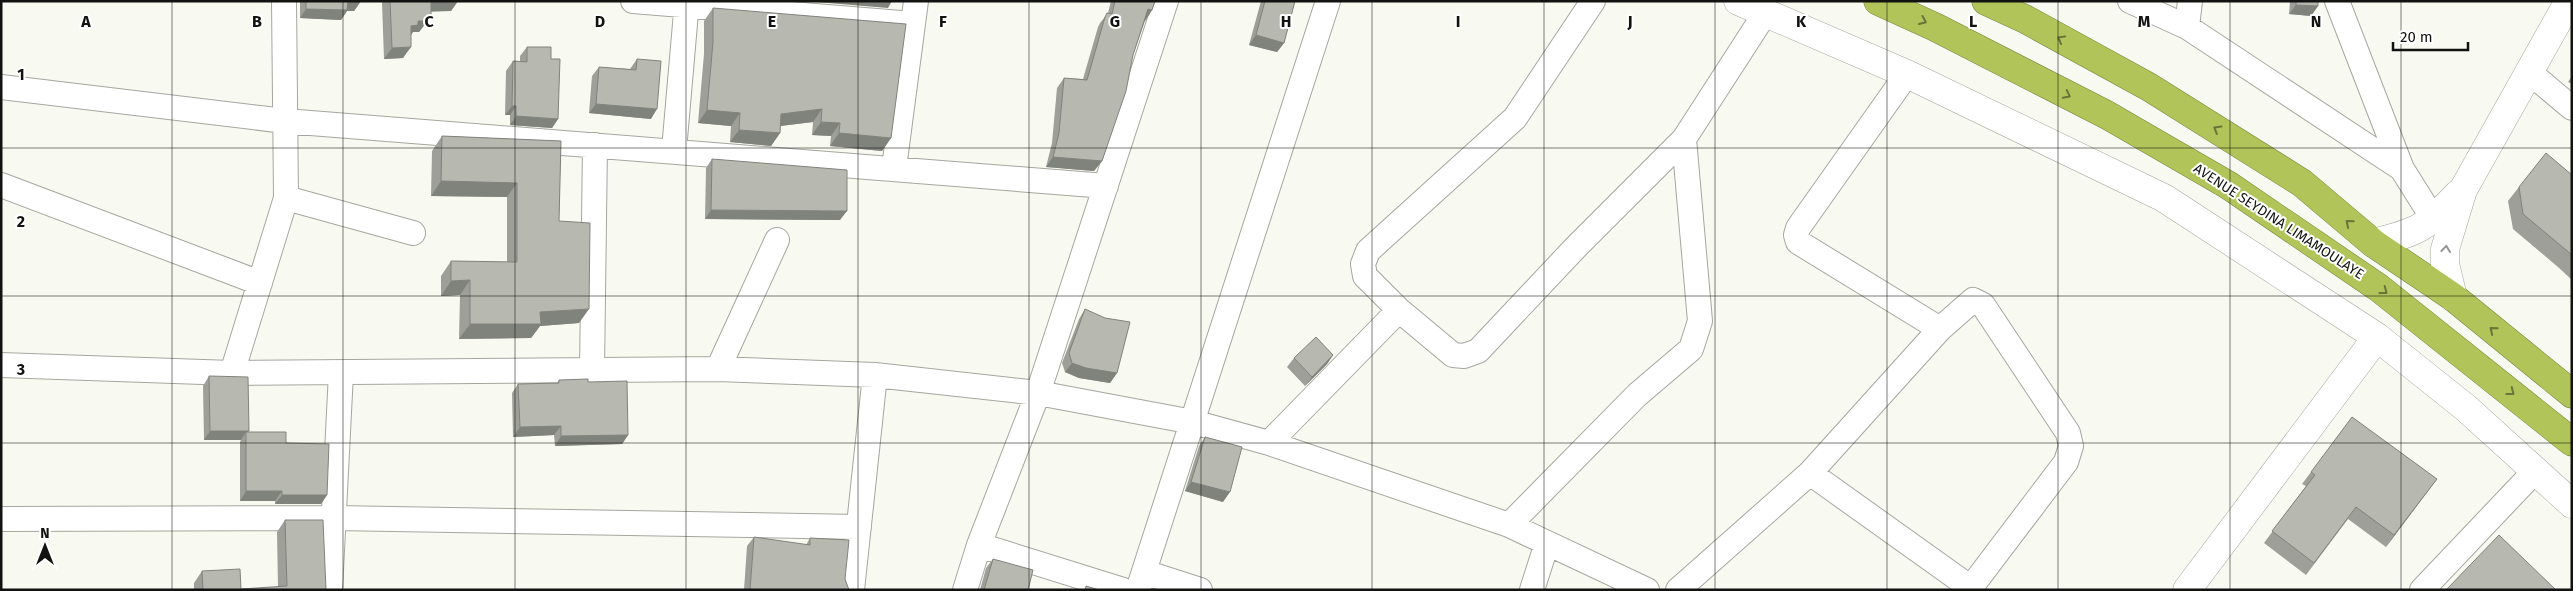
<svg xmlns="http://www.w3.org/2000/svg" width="2573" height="591" viewBox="0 0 2573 591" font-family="'Fira Sans',sans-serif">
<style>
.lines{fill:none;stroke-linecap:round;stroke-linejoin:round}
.street-casing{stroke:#a5a79f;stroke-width:26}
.secondary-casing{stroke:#a5a79f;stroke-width:29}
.highway-casing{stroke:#798640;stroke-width:29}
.street{stroke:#fff;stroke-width:24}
.secondary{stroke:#fff;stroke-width:28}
.highway{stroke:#b1c45a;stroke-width:28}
.wall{fill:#9d9f98}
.shaded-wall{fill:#80827c}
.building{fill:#b7b9b1;stroke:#80827c}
.oneway{stroke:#697439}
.oneway2{stroke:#949593}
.grid{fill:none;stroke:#121310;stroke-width:1;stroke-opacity:0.55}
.labels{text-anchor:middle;stroke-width:4;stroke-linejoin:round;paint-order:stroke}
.street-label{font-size:14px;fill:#121310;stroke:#fff}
.grid-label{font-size:16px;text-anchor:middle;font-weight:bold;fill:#121310;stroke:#fff;stroke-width:4;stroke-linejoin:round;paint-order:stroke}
</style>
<rect width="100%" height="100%" fill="#f8faf2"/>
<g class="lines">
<!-- street casing -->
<g class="street-casing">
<path id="street" d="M 633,1 L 913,24
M 1593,1 L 1515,118 L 1368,251 L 1363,264 L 1365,276 L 1399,310 L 1453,355 L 1464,356 L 1478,351 L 1575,248 L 1684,139 L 1766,12
M 2130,1 L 2187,27 L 2402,169 L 2434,220
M 2337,1 L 2402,169
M 2187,27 L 2190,1
M 2529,72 L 2572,108
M 1907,74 L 1798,228 L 1796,235 L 1798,242 L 1940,329
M 1,87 L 285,121 L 1106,186
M 674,150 L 687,1
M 894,168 L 916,1
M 1,185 L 260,283
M 286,198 L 413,233
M 1,365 L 232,373 L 718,369 L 875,375 L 1038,393 L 1193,422 L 1269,443 L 1509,525 L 1647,590
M 718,369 L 777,240
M 592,371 L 595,145
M 232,373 L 286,198 L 284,1
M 1269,443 L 1399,310
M 1810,473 L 1971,588
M 1,519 L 334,518 L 859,527
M 1509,525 L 1637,395 L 1691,349 L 1700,321 L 1684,139
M 979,545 L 1123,590
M 1144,572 L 1200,590
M 330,590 L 341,373
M 852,590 L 875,375
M 965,590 L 979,545 L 1038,393 L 1166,1
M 1138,590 L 1328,1
M 1532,590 L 1547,543
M 1678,590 L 1810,473 L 1940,329 L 1973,300 L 1983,305 L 2068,433 L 2071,446 L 2066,462 L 1969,590
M 2422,590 L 2536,470"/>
</g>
<!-- secondary casing -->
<g class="secondary-casing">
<path id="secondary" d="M 1738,1 L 1907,74 L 2164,198 L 2377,337 L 2466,408 L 2572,504
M 2373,243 C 2418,232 2426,228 2458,194
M 2453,297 L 2445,264 L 2445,249 L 2463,190 L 2569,1
M 2187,590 L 2377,337"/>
</g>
<!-- highway casing -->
<g class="highway-casing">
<path id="highway" d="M 1878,1 L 1935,27 L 2107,115 L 2228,185 L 2379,288 L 2572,442
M 1986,1 L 2025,19 L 2149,87 L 2302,183 L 2373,243 L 2453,297 L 2572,394"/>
</g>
<!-- street -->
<use href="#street" class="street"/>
<!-- secondary -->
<use href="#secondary" class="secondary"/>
<!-- highway -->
<use href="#highway" class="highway"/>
</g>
<!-- wall -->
<path class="wall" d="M 300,1 L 361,1 L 354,11 L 347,11 L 341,20 L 300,18 Z
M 383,1 L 458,1 L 451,11 L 431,11 L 431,16 L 423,27 L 419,32 L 413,32 L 411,35 L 403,58 L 384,59 L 382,3 Z
M 1111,1 L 1155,1 L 1152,10 L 1145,21 L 1133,55 L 1102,161 L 1094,171 L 1046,167 L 1052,143 L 1057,88 L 1064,78 L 1083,79 L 1098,27 L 1100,23 L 1108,13 Z
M 1261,1 L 1295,1 L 1284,43 L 1277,52 L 1249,45 Z
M 2290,1 L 2318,1 L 2318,6 L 2311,16 L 2289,14 Z
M 713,8 L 891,138 L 882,151 L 830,146 L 831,136 L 812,135 L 813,122 L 780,126 L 780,133 L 771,146 L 730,142 L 731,126 L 698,123 L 704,54 L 704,21 Z
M 527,47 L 551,59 L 558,119 L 552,128 L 510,125 L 510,115 L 505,115 L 506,71 L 513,61 L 520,61 L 520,56 Z
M 637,59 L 651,119 L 589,113 L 592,76 L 599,67 L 630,69 Z
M 2572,76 L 2572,84 L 2568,82 Z
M 442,136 L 561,141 L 559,221 L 579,323 L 540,326 L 531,338 L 459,339 L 460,295 L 441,296 L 441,276 L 451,261 L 507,262 L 507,197 L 431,196 L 432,151 Z
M 712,159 L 840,220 L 705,219 L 706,168 Z
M 2572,175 L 2572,280 L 2558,267 L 2513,229 L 2508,201 L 2519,187 Z
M 1085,309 L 1117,373 L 1110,383 L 1079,378 L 1065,372 L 1062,363 L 1079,319 Z
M 1333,355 L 1327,364 L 1305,386 L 1287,367 L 1294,358 Z
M 209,376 L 247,432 L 286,443 L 327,495 L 321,504 L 275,504 L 275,501 L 240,501 L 240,442 L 241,440 L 204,440 L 203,386 Z
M 559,380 L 588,382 L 628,435 L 622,444 L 555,446 L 554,435 L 513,437 L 512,393 L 518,384 L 557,383 Z
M 1205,437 L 1223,502 L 1185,491 L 1199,446 Z
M 2311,472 L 2437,479 L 2386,547 L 2348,519 L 2306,575 L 2264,543 L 2306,486 L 2302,484 Z
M 285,520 L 326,590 L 194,590 L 194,583 L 202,571 L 241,589 L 278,587 L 277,532 Z
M 754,537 L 806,545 L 810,538 L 845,579 L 849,590 L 744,590 L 747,546 Z
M 993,559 L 1028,590 L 980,590 L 986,568 Z"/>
<!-- shaded-wall -->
<path class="shaded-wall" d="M 348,1 L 361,1 L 354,11 L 347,11 L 341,20 L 300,18 L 306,9 Z
M 430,1 L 458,1 L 451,11 L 423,12 Z
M 804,1 L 892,1 L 888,8 Z
M 2296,5 L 2318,6 L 2311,16 L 2289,14 Z
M 1148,9 L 1152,10 L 1145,21 L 1141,20 Z
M 427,16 L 431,16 L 419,32 L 413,32 L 410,36 L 411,26 Z
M 1256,35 L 1284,43 L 1277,52 L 1249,45 Z
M 411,47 L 403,58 L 384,59 L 392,48 Z
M 596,104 L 657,109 L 651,119 L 589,113 Z
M 512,106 L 516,106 L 510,115 L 505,115 Z
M 822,109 L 813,122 L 772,127 L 781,114 Z
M 707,110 L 740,113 L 731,126 L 698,123 Z
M 516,116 L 558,119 L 552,128 L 510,125 Z
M 821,122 L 840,123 L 831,136 L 812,135 Z
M 739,130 L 780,133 L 771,146 L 730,142 Z
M 839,133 L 891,138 L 882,151 L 830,146 Z
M 1053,157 L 1102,161 L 1094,171 L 1046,167 Z
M 441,181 L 517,183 L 507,197 L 431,196 Z
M 711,210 L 847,211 L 840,220 L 705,219 Z
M 470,280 L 460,295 L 441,296 L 451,281 Z
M 589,309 L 579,323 L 540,326 L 531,338 L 459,339 L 470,324 L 540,312 Z
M 1333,355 L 1327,364 L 1305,386 L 1312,377 Z
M 1072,363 L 1117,373 L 1110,383 L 1079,378 L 1065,372 Z
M 561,426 L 554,435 L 513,437 L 520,427 Z
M 210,431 L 249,431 L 246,434 L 246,432 L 241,440 L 204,440 Z
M 628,435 L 622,444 L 555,446 L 561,436 Z
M 2437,479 L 2386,547 L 2394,535 Z
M 1191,482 L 1230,492 L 1223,502 L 1185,491 Z
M 246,491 L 282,491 L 275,501 L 240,501 Z
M 282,495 L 327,495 L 321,504 L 275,504 Z"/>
<!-- building -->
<path class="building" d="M 306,1 L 348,1 L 347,10 L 306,9 Z
M 390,1 L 431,1 L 431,16 L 427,16 L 427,21 L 418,21 L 418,25 L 411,26 L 411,47 L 392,48 Z
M 1115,1 L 1155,1 L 1152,10 L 1148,9 L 1133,55 L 1126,91 L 1102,161 L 1053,157 L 1059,133 L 1064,78 L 1087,80 L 1105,17 L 1107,13 L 1112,14 Z
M 1265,1 L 1295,1 L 1284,43 L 1256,35 Z
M 2296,1 L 2318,1 L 2318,6 L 2296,5 Z
M 713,8 L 906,24 L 891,138 L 839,133 L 840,123 L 821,122 L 822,109 L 781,114 L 780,133 L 739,130 L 740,113 L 707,110 L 713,42 Z
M 527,47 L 551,47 L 551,59 L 560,59 L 558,119 L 516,116 L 516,106 L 512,106 L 513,61 L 527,62 Z
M 637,59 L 661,61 L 657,109 L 596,104 L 599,67 L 636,70 Z
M 442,136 L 561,141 L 559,221 L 590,223 L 589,309 L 540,312 L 541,324 L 470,324 L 470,280 L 451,281 L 451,261 L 517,262 L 517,183 L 441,181 Z
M 2546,153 L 2572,175 L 2572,255 L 2523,214 L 2519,187 Z
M 712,159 L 847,170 L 847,211 L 711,210 Z
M 1085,309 L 1105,318 L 1130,322 L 1117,373 L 1086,368 L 1072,363 L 1069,353 Z
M 1316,337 L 1333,355 L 1312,377 L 1294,358 Z
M 209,376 L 248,377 L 249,431 L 210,431 Z
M 588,379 L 588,382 L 627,381 L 628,435 L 561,436 L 561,426 L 520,427 L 518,384 L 559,383 L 559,380 Z
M 2352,417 L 2437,479 L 2394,535 L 2356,507 L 2314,563 L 2272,531 L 2315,475 L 2311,472 Z
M 246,432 L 286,432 L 286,443 L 329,444 L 327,495 L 282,495 L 282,491 L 246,491 Z
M 1205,437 L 1242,447 L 1230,492 L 1191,482 Z
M 285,520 L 323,520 L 326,590 L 203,590 L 202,571 L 240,569 L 241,589 L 287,586 Z
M 2499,535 L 2556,590 L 2446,590 Z
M 754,537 L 810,545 L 810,538 L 849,540 L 845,579 L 849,590 L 750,590 Z
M 993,559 L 1033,570 L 1028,590 L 984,590 Z
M 1086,586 L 1099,590 L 1085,590 Z"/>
<!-- one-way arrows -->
<defs><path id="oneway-chevron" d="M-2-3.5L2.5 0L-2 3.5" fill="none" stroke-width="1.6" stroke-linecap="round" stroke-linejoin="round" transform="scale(1.25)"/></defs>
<g class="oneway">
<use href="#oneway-chevron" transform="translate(1923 21) rotate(24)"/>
<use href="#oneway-chevron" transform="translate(2061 39) rotate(-151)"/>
<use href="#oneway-chevron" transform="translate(2067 95) rotate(27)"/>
<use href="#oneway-chevron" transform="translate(2217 129) rotate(-149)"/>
<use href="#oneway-chevron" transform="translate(2349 223) rotate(-140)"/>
<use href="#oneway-chevron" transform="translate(2384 291) rotate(37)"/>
<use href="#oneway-chevron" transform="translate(2493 330) rotate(-141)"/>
<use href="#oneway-chevron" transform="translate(2511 392) rotate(38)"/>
</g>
<use class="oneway2" href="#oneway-chevron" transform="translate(2446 249) rotate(-83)"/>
<!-- grid -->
<path class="grid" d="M 172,1 L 172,590M 343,1 L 343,590M 515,1 L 515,590M 686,1 L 686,590M 858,1 L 858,590M 1029,1 L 1029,590M 1201,1 L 1201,590M 1372,1 L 1372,590M 1544,1 L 1544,590M 1715,1 L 1715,590M 1887,1 L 1887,590M 2058,1 L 2058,590M 2230,1 L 2230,590M 2401,1 L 2401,590M 1,148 L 2572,148M 1,296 L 2572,296M 1,443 L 2572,443"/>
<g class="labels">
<!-- street labels -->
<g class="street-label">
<text transform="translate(2279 221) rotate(33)" y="5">AVENUE SEYDINA LIMAMOULAYE</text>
</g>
</g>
<g class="grid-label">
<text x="86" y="27">A</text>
<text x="257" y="27">B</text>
<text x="429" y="27">C</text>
<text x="600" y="27">D</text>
<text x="772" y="27">E</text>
<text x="943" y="27">F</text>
<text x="1115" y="27">G</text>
<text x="1286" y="27">H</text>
<text x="1458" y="27">I</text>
<text x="1630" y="27">J</text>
<text x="1801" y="27">K</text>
<text x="1973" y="27">L</text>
<text x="2144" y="27">M</text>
<text x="2316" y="27">N</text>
<text x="21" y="80">1</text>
<text x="21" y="227">2</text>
<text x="21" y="375">3</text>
</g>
<!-- border -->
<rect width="2573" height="591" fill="none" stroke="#121310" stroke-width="5"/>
<!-- north arrow -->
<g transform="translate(45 546)" stroke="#ffffff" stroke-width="4" paint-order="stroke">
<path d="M0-4L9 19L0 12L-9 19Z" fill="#121310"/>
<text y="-8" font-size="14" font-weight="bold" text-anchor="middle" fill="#121310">N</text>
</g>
<!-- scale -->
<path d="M2393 42v8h75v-8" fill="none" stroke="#121310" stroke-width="2.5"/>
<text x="2400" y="42" font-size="15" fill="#121310" stroke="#ffffff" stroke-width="4" paint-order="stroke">20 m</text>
</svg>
